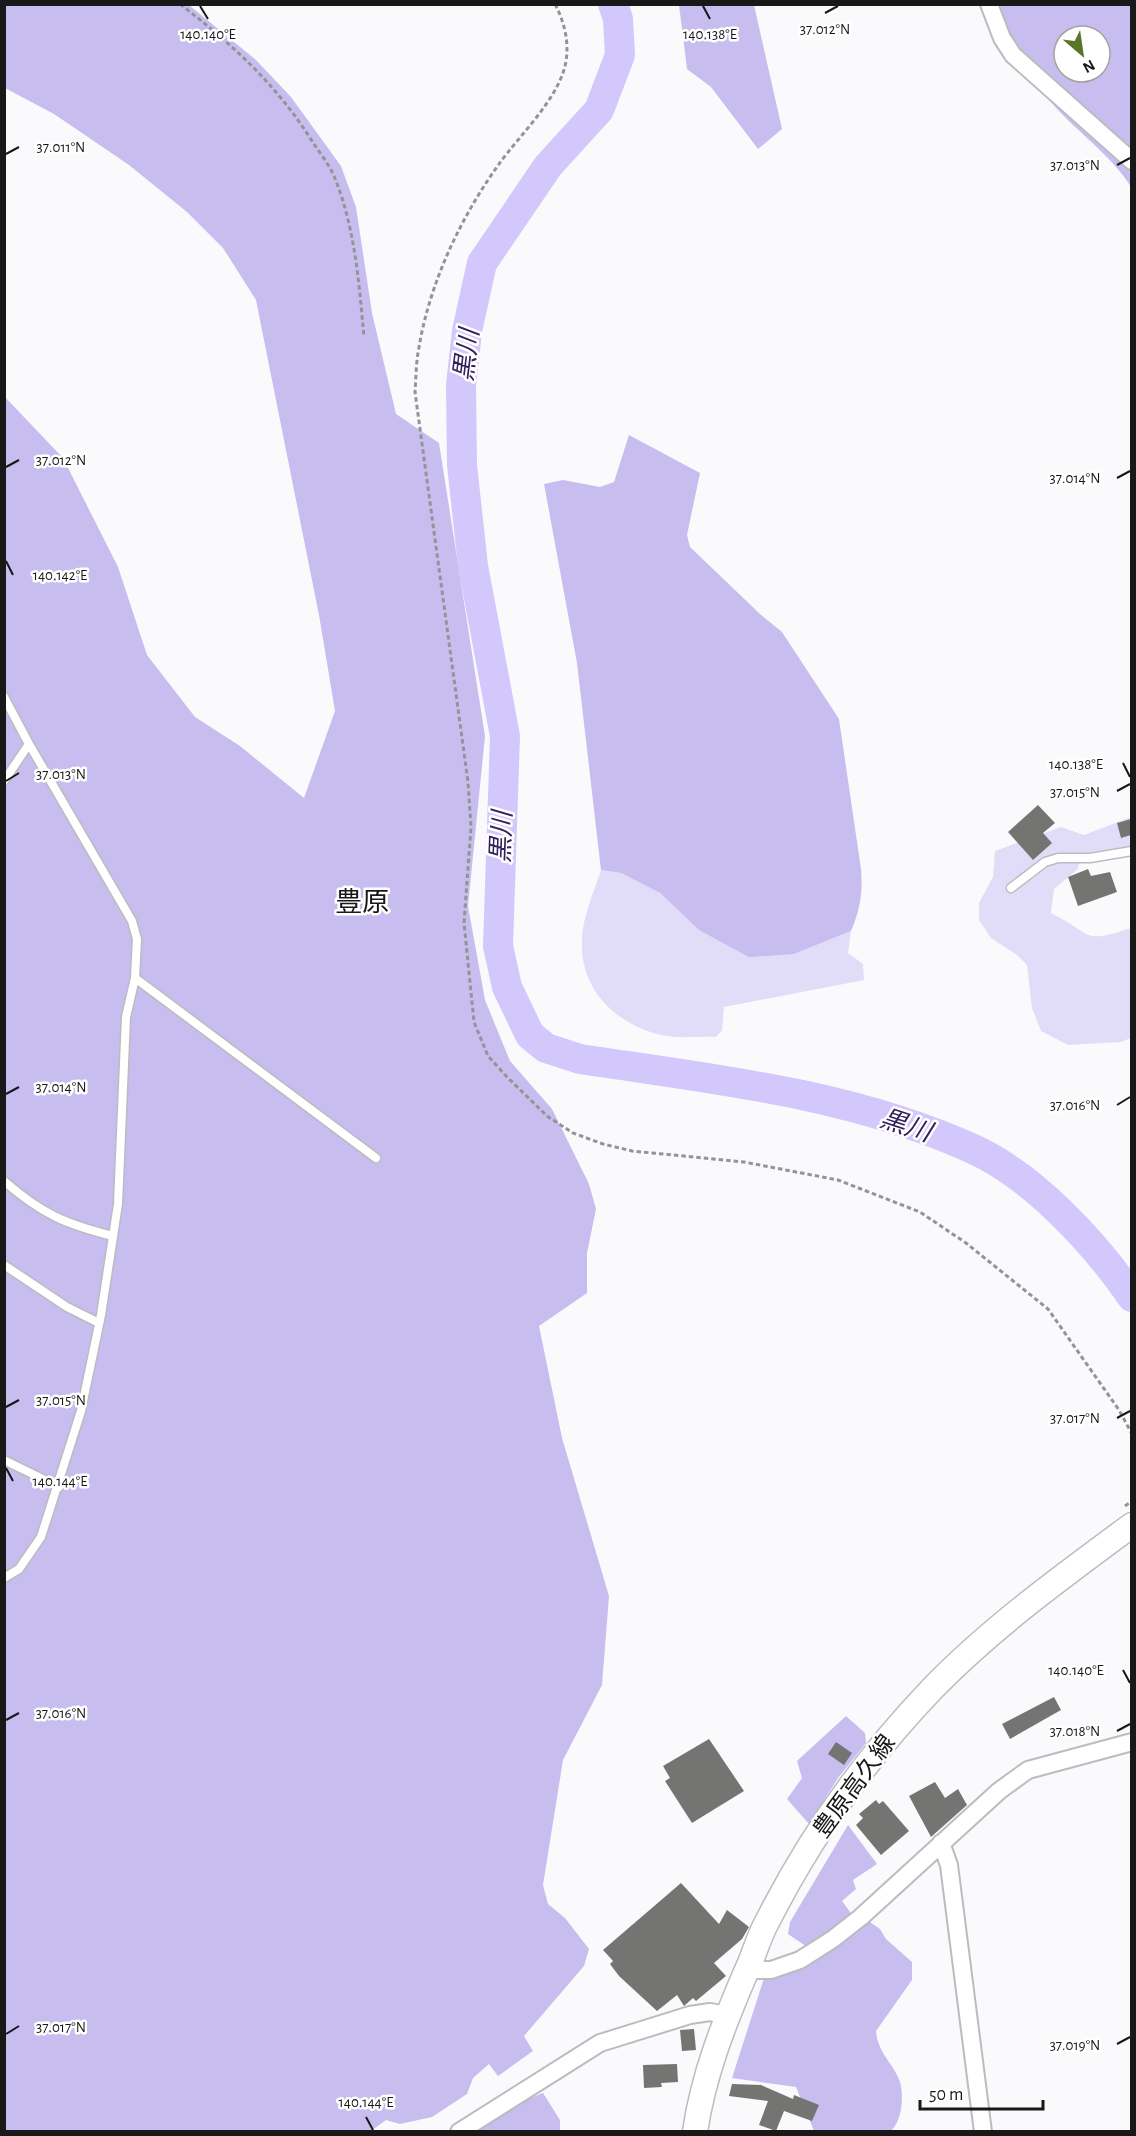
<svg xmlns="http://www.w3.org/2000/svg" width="1136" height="2136" viewBox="0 0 1136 2136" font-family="'Alegreya Sans','Noto Sans JP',sans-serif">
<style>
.green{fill:#e1dcf8}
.forest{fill:#c7bdef;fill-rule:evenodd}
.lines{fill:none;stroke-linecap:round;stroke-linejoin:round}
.river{stroke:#d2c8fb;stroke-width:30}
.building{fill:#747572}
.service-casing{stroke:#bcbbbf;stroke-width:11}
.minor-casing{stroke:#bcbbbf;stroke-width:20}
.secondary-casing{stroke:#bcbbbf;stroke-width:27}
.path{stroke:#949496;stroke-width:3;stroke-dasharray:4.5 3;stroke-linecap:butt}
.service{stroke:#fff;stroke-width:8}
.minor{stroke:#fff;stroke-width:16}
.secondary{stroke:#fff;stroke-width:24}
.ticks{fill:none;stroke:#181819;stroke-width:2}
.labels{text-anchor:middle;stroke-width:5;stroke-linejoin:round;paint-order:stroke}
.street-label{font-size:24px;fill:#181819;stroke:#fff}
.water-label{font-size:26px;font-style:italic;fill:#33215c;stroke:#fff}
.quarter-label{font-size:27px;fill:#181819;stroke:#fff}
.ticks-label{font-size:15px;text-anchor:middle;fill:#181819;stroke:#fff;stroke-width:5;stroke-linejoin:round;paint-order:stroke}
</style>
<rect width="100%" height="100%" fill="#fafafd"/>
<!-- green -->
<path class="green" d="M 1131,817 L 1131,846 L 1080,854 L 1078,869 L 1054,889 L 1051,913 C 1093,934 1081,945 1131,928 L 1131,1038 L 1121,1042 L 1068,1045 L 1041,1031 L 1032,1008 L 1027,965 L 1017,955 L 991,938 L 979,920 L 979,903 L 993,877 L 995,851 L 1061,827 L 1084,835 Z
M 601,870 L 621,873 L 660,893 L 699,930 L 794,954 L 851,931 L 848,953 L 863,964 L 864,980 L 724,1007 L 722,1030 L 716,1037 C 699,1036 678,1039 661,1035 C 616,1024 580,990 582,941 C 582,918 594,892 601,870 Z"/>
<!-- forest -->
<path class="forest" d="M 5,5 L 189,5 L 256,60 L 291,97 L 341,166 L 356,207 L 372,313 L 396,414 L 439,443 L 485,736 L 468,906 L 485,1000 L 510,1061 L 552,1109 L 589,1184 L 596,1209 L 587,1253 L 587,1293 L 539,1326 L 562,1438 L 609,1596 L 602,1685 L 563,1760 L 543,1885 L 548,1904 L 565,1918 L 589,1949 L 584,1966 L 524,2036 L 533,2051 L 498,2076 L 489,2064 L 473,2078 L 467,2094 L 432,2117 L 400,2124 L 386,2120 L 371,2131 L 5,2131 L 4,396 L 63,458 L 118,567 L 147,655 L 195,717 L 240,746 L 304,798 L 335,711 L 319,615 L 256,300 L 223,248 L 187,212 L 129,165 L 54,114 L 5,88 Z
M 679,5 L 754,5 L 782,129 L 758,149 L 711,87 L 687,69 Z
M 996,5 L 1131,5 L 1131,187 C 1114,159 1085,138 1062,114 C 1037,90 1008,37 996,5 ZM 1064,36 L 1100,36 L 1100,72 L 1064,72 Z
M 629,435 L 700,473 L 687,535 L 690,547 L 760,614 L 782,632 L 839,719 L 861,869 C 863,893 860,910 851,931 L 794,954 L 749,957 L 699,930 L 660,893 L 621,873 L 601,870 L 577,663 L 544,484 L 563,480 L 600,487 L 614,482 Z
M 846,1716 L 865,1733 L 866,1743 L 838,1778 L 809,1824 L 787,1799 L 802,1778 L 797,1761 Z
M 848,1825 L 877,1864 L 853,1880 L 856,1889 L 842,1901 L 853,1916 L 810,1949 L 788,1934 L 790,1922 Z
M 870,1922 L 880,1929 L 886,1939 L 912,1962 L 912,1980 L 876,2031 C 878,2054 893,2062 900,2082 C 904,2097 902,2120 891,2131 L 814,2131 L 796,2087 L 732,2078 L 764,1978 C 809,1965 833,1949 870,1922 Z
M 543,2093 L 560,2120 L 560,2131 L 475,2132 L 513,2105 Z"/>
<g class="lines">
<!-- river -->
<path class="river" d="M 613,4 L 618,19 L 620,55 L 599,110 L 548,166 L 482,263 L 467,331 L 461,385 L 462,465 L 473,566 L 505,736 L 498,946 L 507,987 L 530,1035 L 546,1048 L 580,1059 C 712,1079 850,1093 973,1149 C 1033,1176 1095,1243 1132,1297"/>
</g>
<!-- building -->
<path class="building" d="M 1038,805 L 1055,823 L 1043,833 L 1052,843 L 1033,860 L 1008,832 Z
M 1131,819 L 1131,835 L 1121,838 L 1117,823 Z
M 1088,869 L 1091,876 L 1110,872 L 1117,892 L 1078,906 L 1068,877 Z
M 1054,1697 L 1061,1710 L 1010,1739 L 1002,1724 Z
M 709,1739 L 744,1791 L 692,1823 L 665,1781 L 670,1778 L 663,1766 Z
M 836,1742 L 852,1753 L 844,1765 L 828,1754 Z
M 935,1782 L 945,1798 L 958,1789 L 967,1805 L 931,1837 L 909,1796 Z
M 876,1800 L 879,1804 L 883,1801 L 909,1831 L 881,1855 L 856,1825 L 863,1818 L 859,1814 Z
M 681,1883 L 719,1924 L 727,1910 L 749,1927 L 742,1939 L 714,1963 L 726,1976 L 696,2001 L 693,1998 L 684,2006 L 677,1995 L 657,2011 L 619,1976 L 610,1964 L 613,1961 L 603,1950 Z
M 694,2029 L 696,2050 L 682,2051 L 680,2030 Z
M 677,2064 L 678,2082 L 661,2083 L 662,2087 L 644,2088 L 643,2065 Z
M 732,2084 L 761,2085 L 793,2099 L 794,2095 L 819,2105 L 812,2121 L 784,2111 L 776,2131 L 759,2125 L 768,2101 L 729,2096 Z"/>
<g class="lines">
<!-- service casing -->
<g class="service-casing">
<path id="service" d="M 4,697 L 29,744 L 132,921 L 137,939 L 135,978 L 126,1017 L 118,1204 L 101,1315 L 81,1411 L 41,1537 L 19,1569 L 4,1578
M 4,781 L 29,744
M 1011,888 L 1045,862 L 1058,858 L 1090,858 L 1132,851
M 135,978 L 376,1158
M 4,1181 C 42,1214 65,1224 113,1236
M 4,1265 L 67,1307 L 99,1323
M 4,1460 L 59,1487"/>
</g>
<!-- minor casing -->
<g class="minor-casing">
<path id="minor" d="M 989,4 L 1002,38 L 1013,55 L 1132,161
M 941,1843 L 949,1865 L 983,2132
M 747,1970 L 771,1970 L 800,1960 L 833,1939 L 861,1917 L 999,1791 L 1028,1770 L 1132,1742
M 459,2132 L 600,2043 L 690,2015 L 710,2012 L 727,2015"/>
</g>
<!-- secondary casing -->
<g class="secondary-casing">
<path id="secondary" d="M 695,2132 C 703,2076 724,2023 746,1972 C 754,1956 758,1938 767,1922 C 810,1837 866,1758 932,1689 C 991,1628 1063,1576 1132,1525"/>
</g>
<!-- path -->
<path class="path" d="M 180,4 C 233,45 276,84 312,141 C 319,152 329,164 334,176 C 355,227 359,283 364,337
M 555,4 C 565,23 570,45 565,66 C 557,100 519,136 499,164 C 461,217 430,282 419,347 C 416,362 416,377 415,392 L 468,782 L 471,827 L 464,923 L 474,1022 L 488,1056 L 507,1077 L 547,1116 L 573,1133 L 603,1144 L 632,1151 L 744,1162 L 838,1180 L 920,1212 L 966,1243 L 1048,1309 L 1119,1410 L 1132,1434
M 1125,1506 L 1132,1501"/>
<!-- service -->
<use href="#service" class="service"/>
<!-- minor -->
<use href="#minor" class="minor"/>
<!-- secondary -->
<use href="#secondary" class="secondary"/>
</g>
<!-- ticks -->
<path class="ticks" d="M 200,6 L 208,19M 703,6 L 710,19M 825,13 L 838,6M 6,154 L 19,147M 1117,165 L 1130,158M 6,467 L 19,460M 1117,478 L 1130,471M 6,561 L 13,575M 1123,763 L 1130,777M 6,781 L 19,773M 1117,791 L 1130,784M 6,1094 L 19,1087M 1117,1105 L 1130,1097M 6,1407 L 19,1400M 1117,1418 L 1130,1411M 6,1468 L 13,1481M 1123,1670 L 1130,1683M 6,1720 L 19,1713M 1117,1731 L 1130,1724M 6,2034 L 19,2026M 1117,2044 L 1130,2037M 366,2117 L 373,2130"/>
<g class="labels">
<!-- street labels -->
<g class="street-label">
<text transform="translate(854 1786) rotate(-54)" y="8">豊原高久線</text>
</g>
<!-- water labels -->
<g class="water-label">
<text transform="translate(466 355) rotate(-83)" y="9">黒川</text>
<text transform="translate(501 837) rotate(-88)" y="9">黒川</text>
<text transform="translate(906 1125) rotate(18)" y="9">黒川</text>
</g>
<!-- quarter labels -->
<g class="quarter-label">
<text x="362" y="911">豊原</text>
</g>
</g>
<g class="ticks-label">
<text x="825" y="34">37.012°N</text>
<text x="208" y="39">140.140°E</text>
<text x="710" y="39">140.138°E</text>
<text x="61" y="152">37.011°N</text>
<text x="1075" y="170">37.013°N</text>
<text x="61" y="465">37.012°N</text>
<text x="1075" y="483">37.014°N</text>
<text x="60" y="580">140.142°E</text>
<text x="1076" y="769">140.138°E</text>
<text x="61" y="779">37.013°N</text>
<text x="1075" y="797">37.015°N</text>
<text x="61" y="1092">37.014°N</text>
<text x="1075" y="1110">37.016°N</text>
<text x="61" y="1405">37.015°N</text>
<text x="1075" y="1423">37.017°N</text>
<text x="60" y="1486">140.144°E</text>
<text x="1076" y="1675">140.140°E</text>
<text x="61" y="1718">37.016°N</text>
<text x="1075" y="1736">37.018°N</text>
<text x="61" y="2032">37.017°N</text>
<text x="1075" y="2050">37.019°N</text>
<text x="366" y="2107">140.144°E</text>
</g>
<!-- border -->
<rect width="1136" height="2136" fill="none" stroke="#181819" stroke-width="12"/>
<!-- north arrow -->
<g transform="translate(1082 54) rotate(151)"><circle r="28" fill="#ffffff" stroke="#a3a3a3" stroke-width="1.5"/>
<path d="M0-4.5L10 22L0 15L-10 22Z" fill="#5b7528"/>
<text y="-9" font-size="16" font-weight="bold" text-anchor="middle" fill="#181819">N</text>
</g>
<!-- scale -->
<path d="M920 2100v9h123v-9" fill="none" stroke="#181819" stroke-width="3"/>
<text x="929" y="2100" font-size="18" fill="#181819" stroke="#ffffff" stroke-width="4.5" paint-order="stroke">50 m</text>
</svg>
